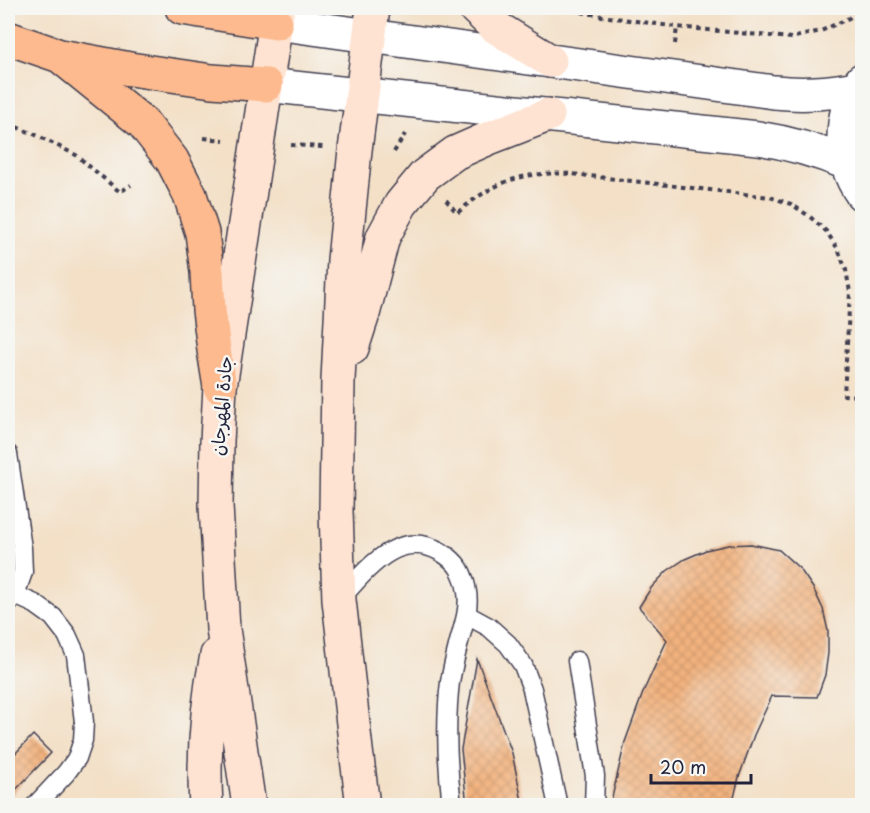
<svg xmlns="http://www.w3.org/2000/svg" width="870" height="813" viewBox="0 0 870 813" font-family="'Playpen Sans','Playpen Sans Arabic',sans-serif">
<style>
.building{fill:url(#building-cross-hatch)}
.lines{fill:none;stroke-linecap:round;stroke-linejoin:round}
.service-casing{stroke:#413e50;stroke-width:21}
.tertiary-casing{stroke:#413e50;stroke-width:36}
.secondary-casing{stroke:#413e50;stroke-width:36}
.motorway-casing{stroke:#413e50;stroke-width:36}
.path{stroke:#413e50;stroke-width:4;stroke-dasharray:4.5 4.5;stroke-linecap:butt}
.service{stroke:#fff;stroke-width:18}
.tertiary{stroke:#fff;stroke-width:33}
.secondary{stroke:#fee3d2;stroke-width:33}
.motorway{stroke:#fcba8e;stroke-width:33}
.labels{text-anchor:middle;stroke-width:5;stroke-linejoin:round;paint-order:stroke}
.street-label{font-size:18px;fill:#22223b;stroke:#f6f6f2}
</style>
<defs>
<pattern id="building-cross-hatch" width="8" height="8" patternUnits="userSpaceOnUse" patternTransform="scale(1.5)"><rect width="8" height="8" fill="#f2b27e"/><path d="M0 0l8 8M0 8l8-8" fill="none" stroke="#cf996e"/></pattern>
</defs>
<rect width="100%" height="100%" fill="#f6f6f2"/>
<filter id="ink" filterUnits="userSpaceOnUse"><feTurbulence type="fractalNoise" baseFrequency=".0167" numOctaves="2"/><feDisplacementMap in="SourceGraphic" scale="12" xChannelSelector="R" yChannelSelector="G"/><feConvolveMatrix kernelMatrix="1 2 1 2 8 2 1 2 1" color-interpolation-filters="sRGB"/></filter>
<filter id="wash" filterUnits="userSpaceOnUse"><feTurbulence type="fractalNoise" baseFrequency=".008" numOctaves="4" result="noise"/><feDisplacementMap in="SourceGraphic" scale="24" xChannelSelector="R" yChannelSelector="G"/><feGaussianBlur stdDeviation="1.35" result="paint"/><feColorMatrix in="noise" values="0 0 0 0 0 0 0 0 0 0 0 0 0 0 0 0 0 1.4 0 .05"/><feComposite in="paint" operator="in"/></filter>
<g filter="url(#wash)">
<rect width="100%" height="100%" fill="#f3e0c7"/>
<g id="blocks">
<!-- building -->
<path class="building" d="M 751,544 L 779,550 L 800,569 L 813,588 L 823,609 L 828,631 L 828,653 L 825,675 L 817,697 L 772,696 L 754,735 L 739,777 L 732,806 L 610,806 L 625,742 L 644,690 L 667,640 L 639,607 L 651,588 L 667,571 L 685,559 L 706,550 L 728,545 Z
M 477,659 L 512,753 L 523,806 L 467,806 L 461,749 Z
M 33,735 L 51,753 L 8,798 L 8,761 Z"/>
</g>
</g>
<g filter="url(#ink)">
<use href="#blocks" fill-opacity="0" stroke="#413e50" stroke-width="1.5"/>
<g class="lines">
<!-- service casing -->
<g class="service-casing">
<path id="service" d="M 8,454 L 22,548 L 23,572 L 15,595 L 8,604
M 15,595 L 35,604 L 53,617 L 67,635 L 76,655 L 84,722 L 83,740 L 77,758 L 66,773 L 35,806
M 339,600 C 366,571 397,527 441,552 C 458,562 464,573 467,592 C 470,611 462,629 458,646 C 455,658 452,670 450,682 C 445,723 447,764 452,806
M 467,615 L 489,627 L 508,644 L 523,665 L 532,689 L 558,806
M 577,661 L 595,776 L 594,806"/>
</g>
<!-- tertiary casing -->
<g class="tertiary-casing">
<path id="tertiary" d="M 276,23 L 774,92 C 805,95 827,93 857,88
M 862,80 C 838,115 838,160 862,194
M 266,85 L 758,138 C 790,143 817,151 847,163"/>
</g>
<!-- secondary casing -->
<g class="secondary-casing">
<path id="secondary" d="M 475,8 L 494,26 L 550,61
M 352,348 L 363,314 L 383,237 L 401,204 L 425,175 L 455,153 L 489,138 L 548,115
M 206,806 C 203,755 207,704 217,655
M 249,806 L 223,629 L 216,506 L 217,441 L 220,387 L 278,8
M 363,806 L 356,750 L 339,600 L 336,511 L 338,380 L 344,260 L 355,150 L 373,8"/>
</g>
<!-- motorway casing -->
<g class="motorway-casing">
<path id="motorway" d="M 182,8 L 276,23
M 8,38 L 60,56 L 130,69 L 212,81 L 266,85
M 60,56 L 143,123 L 172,160 L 190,195 L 202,233 L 207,272 L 209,310 L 214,350 L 220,387"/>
</g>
<!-- path -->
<path class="path" d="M 564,8 L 570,10 L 602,16 L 677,27 L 791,38 L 821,31 L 849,18 L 861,8
M 675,44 L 677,27
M 8,124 L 32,133 L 76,155 L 120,192 L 131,185
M 204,138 L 224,140
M 291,145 L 323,147
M 394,152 L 405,134
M 446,200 L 457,213 C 495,181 522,171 572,174 L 770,197 L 791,204 L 809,216 L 826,231 L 838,249 L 846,270 L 850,292 L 844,395 L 862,396"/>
<!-- service -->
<use href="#service" class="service"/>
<!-- tertiary -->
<use href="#tertiary" class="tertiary"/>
<!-- secondary -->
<use href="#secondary" class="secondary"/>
<!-- motorway -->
<use href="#motorway" class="motorway"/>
</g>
</g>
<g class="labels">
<!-- street labels -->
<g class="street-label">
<text transform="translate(222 406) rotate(-85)" y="6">جادة المهرجان</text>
</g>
</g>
<!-- margin -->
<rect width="870" height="813" fill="none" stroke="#f6f6f2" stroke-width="30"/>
<!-- scale -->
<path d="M651 774v9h100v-9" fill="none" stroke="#22223b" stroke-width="3"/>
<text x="660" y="774" font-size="18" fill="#22223b" stroke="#f6f6f2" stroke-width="4.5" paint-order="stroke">20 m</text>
</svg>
